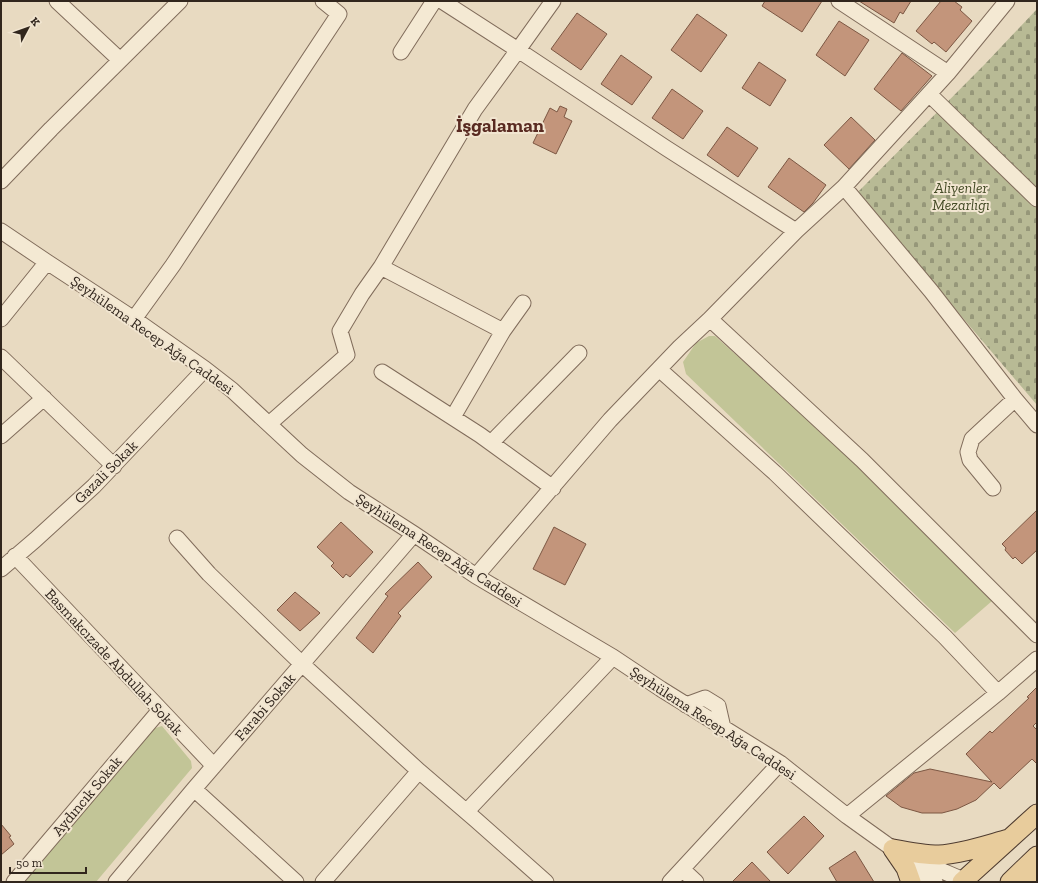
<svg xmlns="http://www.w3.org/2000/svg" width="1038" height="883" viewBox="0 0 1038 883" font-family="'Zilla Slab',serif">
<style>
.cemetery{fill:url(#cemetery-stones)}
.park{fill:#c2c597}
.building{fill:#c3957b;stroke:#7c5743}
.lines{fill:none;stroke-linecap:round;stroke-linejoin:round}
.minor-casing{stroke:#806c5b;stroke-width:17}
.major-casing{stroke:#4e3b2f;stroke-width:21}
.minor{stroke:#f4e9d3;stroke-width:15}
.major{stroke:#e8cc9c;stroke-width:19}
.labels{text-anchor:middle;stroke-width:4;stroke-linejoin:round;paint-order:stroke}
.park-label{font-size:15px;font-style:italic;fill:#444b26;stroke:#f1e5d0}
.street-label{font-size:15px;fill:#31261d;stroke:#f1e5d0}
.district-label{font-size:19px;font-weight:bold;fill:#592a21;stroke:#f1e5d0}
</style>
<defs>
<pattern id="cemetery-stones" width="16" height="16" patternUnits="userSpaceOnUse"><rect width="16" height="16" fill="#b8ba95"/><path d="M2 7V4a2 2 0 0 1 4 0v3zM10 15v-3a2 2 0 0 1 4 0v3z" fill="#969779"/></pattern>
</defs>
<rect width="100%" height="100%" fill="#e8dac1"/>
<!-- cemetery -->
<path class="cemetery" d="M 1037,9 L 1037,405 L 962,317 L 858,192 L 985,64 Z"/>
<!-- park -->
<path class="park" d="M 709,336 L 715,336 L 851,458 L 919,523 L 992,601 L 955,633 L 686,374 L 683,362 L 696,343 Z
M 162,726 L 191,761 L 192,768 L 96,882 L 22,882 L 152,729 Z"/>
<!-- building -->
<path class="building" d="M 765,1 L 822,1 L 802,32 L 762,6 Z
M 859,1 L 911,1 L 903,14 L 900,12 L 894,23 Z
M 941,1 L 954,1 L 962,7 L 960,10 L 972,21 L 946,52 L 934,42 L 932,44 L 916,31 Z
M 577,13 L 607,34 L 581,70 L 551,49 Z
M 697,14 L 727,35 L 701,72 L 671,50 Z
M 839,21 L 869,40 L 845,76 L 816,55 Z
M 902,53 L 932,76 L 901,111 L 874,89 Z
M 621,55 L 652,77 L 632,105 L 601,84 Z
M 759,62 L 786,80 L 770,106 L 742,88 Z
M 672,89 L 703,111 L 683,139 L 652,118 Z
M 560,106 L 567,109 L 564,117 L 572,121 L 556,154 L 533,143 L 550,108 L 557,112 Z
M 851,117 L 875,140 L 849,169 L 824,145 Z
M 727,127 L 758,148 L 738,177 L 707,155 Z
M 789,158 L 826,185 L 813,203 L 804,212 L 768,187 Z
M 1037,510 L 1037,550 L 1022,564 L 1015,557 L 1013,559 L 1005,550 L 1006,548 L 1002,544 Z
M 341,522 L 373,552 L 350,577 L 346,574 L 343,578 L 331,566 L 334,563 L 317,547 Z
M 554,527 L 586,544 L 565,585 L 533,569 Z
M 418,562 L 432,577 L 398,613 L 401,616 L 373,653 L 356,638 L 388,596 L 385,594 Z
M 295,592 L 320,613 L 300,631 L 277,610 Z
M 1037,687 L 1037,722 L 1033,726 L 1037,730 L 1037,764 L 1032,759 L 1000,789 L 994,783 L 976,800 L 957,809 L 942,813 L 922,813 L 901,807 L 886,796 L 914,773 L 930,769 L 992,782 L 966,754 L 990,731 L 992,733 L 1029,698 L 1027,697 Z
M 804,816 L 824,836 L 788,874 L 767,852 Z
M 1,824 L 11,836 L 9,837 L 14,844 L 1,855 Z
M 855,851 L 874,882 L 837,882 L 829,868 Z
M 752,862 L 771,882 L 732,882 Z"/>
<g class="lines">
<!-- minor casing -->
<g class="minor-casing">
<path id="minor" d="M 57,1 L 120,60
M 442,1 L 518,50 L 553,1
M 839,1 L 948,73
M 401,52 L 434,1
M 929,94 L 1037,199
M 1,181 L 51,129 L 180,1
M 844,187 L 931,291 L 1015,399 L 1037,425
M 1,231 L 47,262 L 134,319 L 205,369 L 232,390 L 302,455 L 349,492 L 414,534 L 476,576 L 613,657 L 661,689 L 780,763 L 847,816 L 893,849 L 917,870 L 935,882
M 381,267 L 503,331
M 1,319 L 47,262
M 134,319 L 173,265 L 339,14 L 323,1
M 710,319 L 862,460 L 1037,635
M 1,357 L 114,466
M 659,369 L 775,473 L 945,637 L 998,693
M 382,372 L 480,435 L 553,488
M 453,417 L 503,331 L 523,303
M 269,424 L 347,355 L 340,331 L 362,294 L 381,267 L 475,109 L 518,50 L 666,148 L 796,231
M 1,436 L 44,398
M 491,443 L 579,353
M 993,488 L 970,460 L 968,452 L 972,439 L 1015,399
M 177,538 L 209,574 L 302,664 L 419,771 L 476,820 L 546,882
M 15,556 L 214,766
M 1,569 L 35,540 L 94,486 L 205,369
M 476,576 L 610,420 L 680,347 L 710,319 L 796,231 L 844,187 L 948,73 L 1007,1
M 686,705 L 705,698 L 718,706 L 723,728
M 194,789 L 296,882
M 467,811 L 613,657
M 847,816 L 998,693 L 1037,659
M 912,858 L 968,882
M 682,869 L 696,882
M 14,882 L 160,710
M 116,882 L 194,789 L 414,534
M 323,882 L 419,771
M 670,882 L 780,763"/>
</g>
<!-- major casing -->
<g class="major-casing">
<path id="major" d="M 893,849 C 908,852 923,855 939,855 C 961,854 987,845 1009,839
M 893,849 L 906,868 L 911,882
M 962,882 L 1037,814
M 1010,882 L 1037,856
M 1034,882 L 1037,868"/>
</g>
<!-- minor -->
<use href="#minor" class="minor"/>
<!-- major -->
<use href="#major" class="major"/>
</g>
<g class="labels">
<!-- park labels -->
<g class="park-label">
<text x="961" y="193">Aliyenler<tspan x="961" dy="17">Mezarlığı</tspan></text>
</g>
<!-- street labels -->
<g class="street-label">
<text transform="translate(152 335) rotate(35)" y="5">Şeyhülema Recep Ağa Caddesi</text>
<text transform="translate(106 472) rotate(-45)" y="5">Gazali Sokak</text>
<text transform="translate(439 550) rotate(33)" y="5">Şeyhülema Recep Ağa Caddesi</text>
<text transform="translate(114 662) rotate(47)" y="5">Basmakcızade Abdullah Sokak</text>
<text transform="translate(265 707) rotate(-49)" y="5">Farabi Sokak</text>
<text transform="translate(713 723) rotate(33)" y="5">Şeyhülema Recep Ağa Caddesi</text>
<text transform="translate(87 796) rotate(-50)" y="5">Aydıncık Sokak</text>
</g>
<!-- district labels -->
<g class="district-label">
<text x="500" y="132">İşgalaman</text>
</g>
</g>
<!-- border -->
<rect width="1038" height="883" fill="none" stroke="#31261d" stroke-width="4"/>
<!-- north arrow -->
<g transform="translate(28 28) rotate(49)" stroke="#f1e5d0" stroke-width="3" paint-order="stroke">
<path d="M0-3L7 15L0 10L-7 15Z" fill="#31261d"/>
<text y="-6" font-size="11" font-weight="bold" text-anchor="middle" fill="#31261d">K</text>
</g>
<!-- scale -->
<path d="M10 867v6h76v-6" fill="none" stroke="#31261d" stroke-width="2"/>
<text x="16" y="867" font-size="12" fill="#31261d" stroke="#f1e5d0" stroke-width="3" paint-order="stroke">50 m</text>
</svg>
